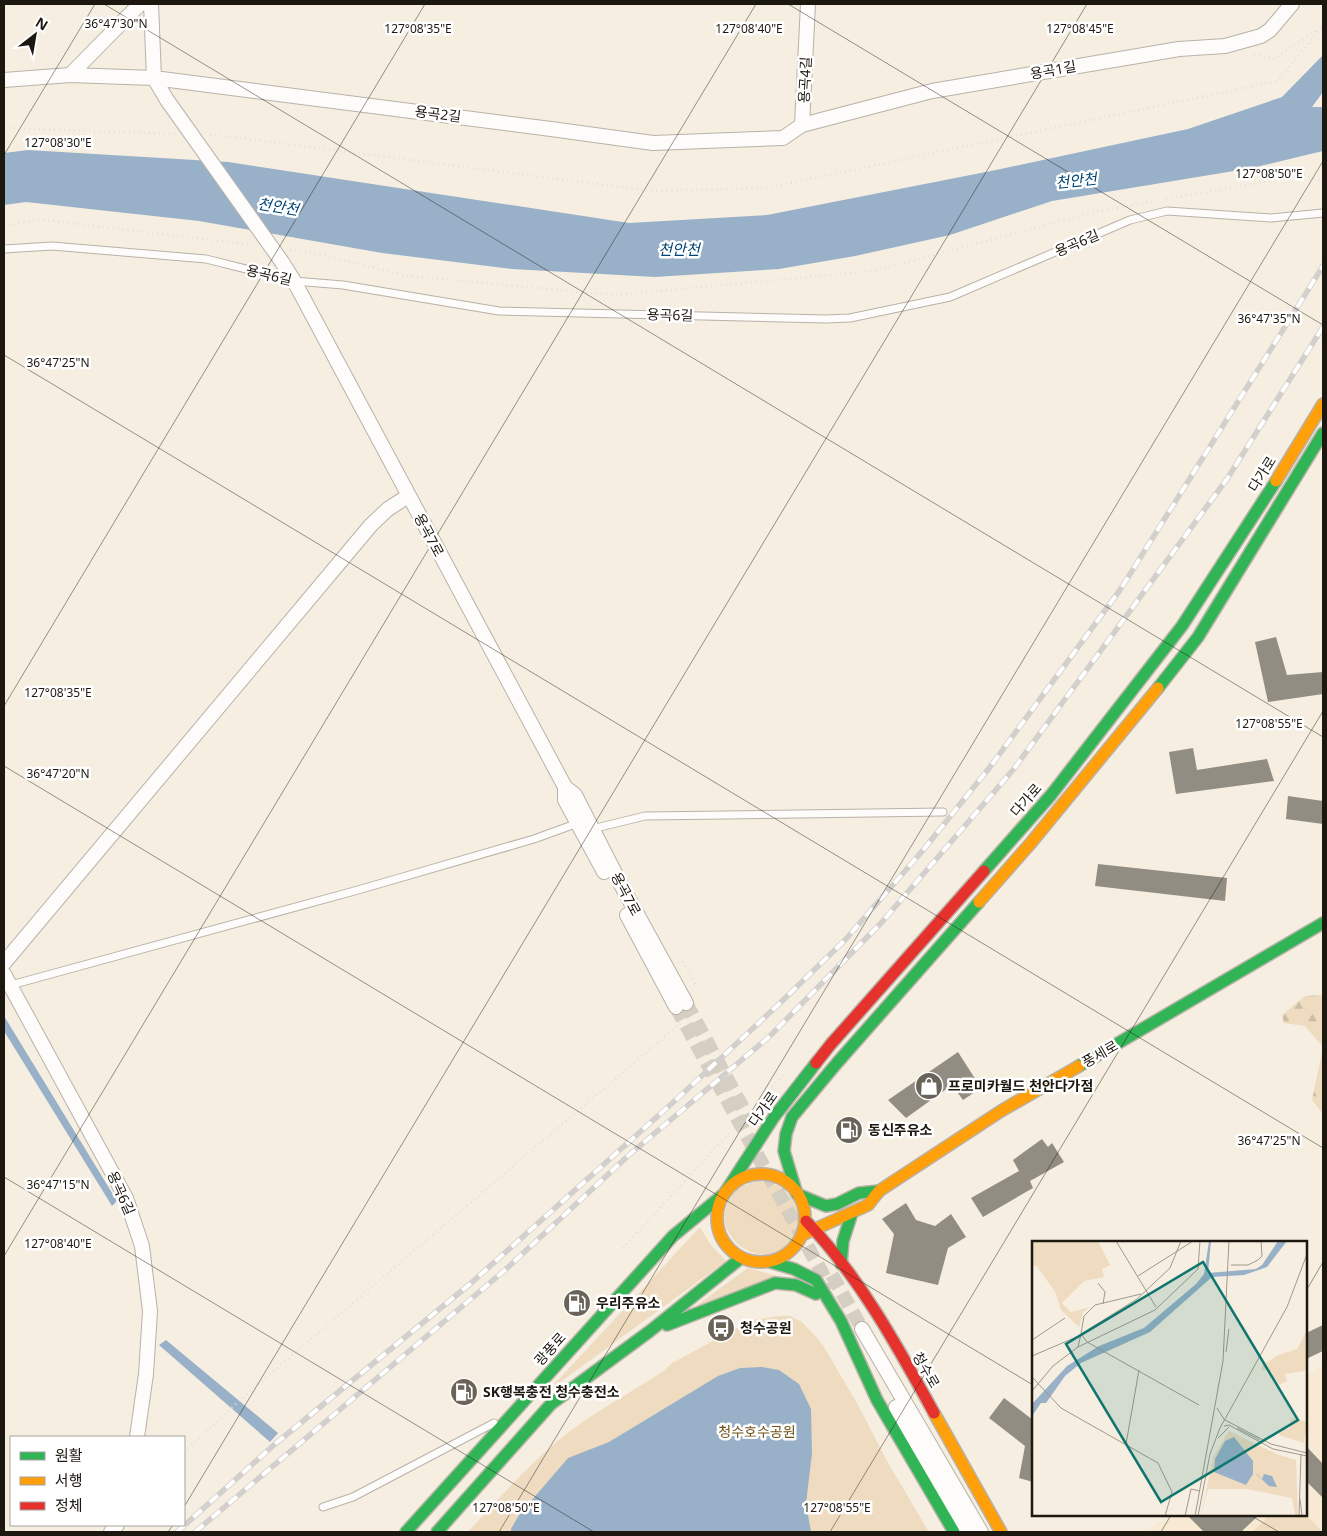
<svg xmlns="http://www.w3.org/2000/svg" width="1327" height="1536" viewBox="0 0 1327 1536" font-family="'Noto Sans','Noto Sans KR',sans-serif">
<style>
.built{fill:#f7e9d3}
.green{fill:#efdcc0}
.forest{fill:url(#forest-firs)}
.water{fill:#98b1c8}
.building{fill:#928d83}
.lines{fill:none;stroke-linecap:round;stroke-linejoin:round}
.street-tunnel{stroke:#d5cec2;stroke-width:14;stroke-dasharray:14 7;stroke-linecap:butt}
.lane-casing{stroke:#b8b2a8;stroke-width:9}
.street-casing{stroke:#b8b2a8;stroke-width:16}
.fast-casing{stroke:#b8b2a8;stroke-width:14}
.slow-casing{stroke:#b8b2a8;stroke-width:14}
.jam-casing{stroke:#b8b2a8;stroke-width:14}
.path{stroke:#e2e0dc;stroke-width:2.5;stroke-dasharray:1 4;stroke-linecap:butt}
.lane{stroke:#fefcfa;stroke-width:7}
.street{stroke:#fefcfa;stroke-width:14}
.fast{stroke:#30b455;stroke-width:11}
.slow{stroke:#ff9f0a;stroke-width:11}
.jam{stroke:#e5322d;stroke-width:11}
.rail-casing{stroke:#d2cfcc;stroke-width:5.5}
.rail{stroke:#fff;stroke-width:4;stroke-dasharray:11;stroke-linecap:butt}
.street-bridge-casing{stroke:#b8b2a8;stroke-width:16;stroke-linecap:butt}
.street-bridge{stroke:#fefcfa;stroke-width:14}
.ticks{fill:none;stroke:#1d180f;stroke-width:1;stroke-opacity:0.45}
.labels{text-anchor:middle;stroke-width:5;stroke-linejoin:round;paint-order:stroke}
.street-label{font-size:14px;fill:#1d180f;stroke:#fff}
.poi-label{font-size:14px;font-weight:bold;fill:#1d180f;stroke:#fff;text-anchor:start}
.park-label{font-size:14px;fill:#70511a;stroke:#fff}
.water-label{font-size:15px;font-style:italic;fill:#004575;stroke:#fff}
.inset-road{fill:none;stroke:#9f988d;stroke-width:1}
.view{fill:#0f766e;fill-opacity:0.15;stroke:#0f766e;stroke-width:2.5}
.inset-edge{fill:none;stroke:#1d180f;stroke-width:2.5}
.ticks-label{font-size:12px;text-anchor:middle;fill:#1d180f;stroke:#fff;stroke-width:5;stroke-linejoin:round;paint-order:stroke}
</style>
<defs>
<pattern id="forest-firs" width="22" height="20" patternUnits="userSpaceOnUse" patternTransform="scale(1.25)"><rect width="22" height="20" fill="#efdcc0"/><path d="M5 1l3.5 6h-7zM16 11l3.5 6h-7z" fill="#ccbca4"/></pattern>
</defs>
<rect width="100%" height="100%" fill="#f6eee1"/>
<!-- built -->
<path class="built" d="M 1323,1365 L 1323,1532 L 1141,1532 L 1163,1520 L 1161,1515 L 1306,1515 L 1306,1375 Z"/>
<!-- green -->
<path class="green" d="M 760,1181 L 779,1186 L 797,1202 C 798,1209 801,1218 800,1225 C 800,1228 797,1232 795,1235 C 793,1238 792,1243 789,1245 C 765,1271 716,1242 726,1208 C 732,1189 741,1185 760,1181 Z
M 700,1227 L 710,1244 L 726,1261 L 548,1391 Z
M 748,1268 L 777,1276 L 693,1308 Z
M 780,1316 L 790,1316 L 802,1322 L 816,1337 L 824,1347 L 858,1405 L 887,1461 L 929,1532 L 468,1532 C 498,1499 530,1463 565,1435 C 596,1411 631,1392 664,1371 L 672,1363 L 752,1320 Z
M 1270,1515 L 1306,1515 L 1323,1532 L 1252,1532 Z"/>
<!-- forest -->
<path class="forest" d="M 1323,995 L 1323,1114 L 1312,1100 L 1323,1047 L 1305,1026 L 1284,1023 L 1282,1015 L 1305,996 Z"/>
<!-- water -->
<path class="water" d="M 1323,55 L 1323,92 L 1312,107 L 1323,107 L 1323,151 L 1252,168 L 1052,201 L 950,235 L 855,256 L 779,269 L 655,277 L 512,269 L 382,253 L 199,221 L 26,202 L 4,205 L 4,153 L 28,150 L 228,162 L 629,223 L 767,215 L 996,170 L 1188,129 L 1282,97 Z
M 4,1016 L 117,1201 L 112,1206 L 4,1031 Z
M 166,1340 L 278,1433 L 270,1442 L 159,1345 Z
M 762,1367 L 779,1370 L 799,1384 L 811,1409 L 812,1453 L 806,1504 L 811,1532 L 511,1532 L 511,1529 L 519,1515 L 568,1458 L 609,1442 L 718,1376 L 740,1368 Z"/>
<!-- building -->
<path class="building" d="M 1276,637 L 1287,675 L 1323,672 L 1323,694 L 1268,702 L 1255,642 Z
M 1193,748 L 1197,770 L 1267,759 L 1274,781 L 1176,794 L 1169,752 Z
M 1288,796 L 1323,801 L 1323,824 L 1286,819 Z
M 1098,864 L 1227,878 L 1225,901 L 1095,886 Z
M 958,1052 L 981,1088 L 963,1100 L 952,1085 L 906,1118 L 888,1100 Z
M 1042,1139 L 1048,1147 L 1052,1143 L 1064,1162 L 1030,1181 L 1033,1188 L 983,1217 L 971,1198 L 1019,1171 L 1013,1160 Z
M 906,1203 L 916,1220 L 935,1226 L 951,1214 L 966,1237 L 948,1248 L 938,1285 L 886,1273 L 894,1234 L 882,1219 Z
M 1323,1325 L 1323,1351 L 1306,1359 L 1306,1333 Z
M 1004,1398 L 1033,1420 L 1033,1482 L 1019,1478 L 1025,1446 L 989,1418 Z
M 1306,1446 L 1323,1464 L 1323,1498 L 1306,1481 Z
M 1187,1515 L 1259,1515 L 1241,1532 L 1204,1532 Z"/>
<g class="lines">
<!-- street-tunnel -->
<path class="street-tunnel" d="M 686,1003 L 750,1121
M 676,1007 L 831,1289
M 832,1275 L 862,1329"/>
<!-- lane casing -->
<g class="lane-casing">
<path id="lane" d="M 4,249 L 52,246 L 206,259 L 294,281 L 343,285 L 499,311 L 826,319 L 850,318 L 950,297 L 1130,220 L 1167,211 L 1271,218 L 1323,213
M 592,829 L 645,816 L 943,812
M 11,985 L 358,890 L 534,839 L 578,823
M 323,1507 L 353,1497 L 494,1423"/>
</g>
<!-- street casing -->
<g class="street-casing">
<path id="street" d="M 151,4 L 154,78 L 167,100
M 70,75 L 140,4
M 4,80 L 70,75 L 154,78 L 551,129 L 653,143 L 783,138 L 802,125 L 932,91 L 1179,49 L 1225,46 L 1261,36 L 1270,30 L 1292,4
M 802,125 L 808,4
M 282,262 L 294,281 L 565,787 L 575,795 L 619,881 L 686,1003
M 565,787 L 565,800 L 604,872
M 627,915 L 676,1007
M 4,963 L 371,525 L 388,509 L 408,496
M 4,974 L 126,1198 L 142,1246 L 150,1311 L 146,1374 L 137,1437
M 862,1329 L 981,1532
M 896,1407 L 940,1486 L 968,1532
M 111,1532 L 117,1525"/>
</g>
<!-- fast casing -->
<g class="fast-casing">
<path id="fast" d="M 1158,688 L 1198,637 L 1323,433
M 984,871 L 1051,795 L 1182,626 L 1276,481
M 1079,1066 L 1323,923
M 797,1194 L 784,1151 L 786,1134 L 792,1117 L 837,1063 L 979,902
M 797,1194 L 826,1206 L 837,1204 L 859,1193 L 879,1191
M 770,1262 L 794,1269 L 816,1280 L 841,1321 L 877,1400 L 954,1532
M 841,1264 L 843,1241 L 852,1213
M 667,1325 L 775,1283 L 796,1285 L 816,1294
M 406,1532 L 673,1236 L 724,1194 L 774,1117 L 816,1063
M 437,1532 L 551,1404 L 650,1331 L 741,1258"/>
</g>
<!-- slow casing -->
<g class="slow-casing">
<path id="slow" d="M 1276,481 L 1323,404
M 979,902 L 1030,844 L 1158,688
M717 1218a44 44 0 1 1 88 0a44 44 0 1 1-88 0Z
M 802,1235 L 868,1205 L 879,1191 L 1001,1111 L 1079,1066
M 934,1413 L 1001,1532"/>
</g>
<!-- jam casing -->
<g class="jam-casing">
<path id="jam" d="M 816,1063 L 831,1044 L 984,871
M 806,1221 C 859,1276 898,1347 934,1413"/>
</g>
<!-- path -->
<path class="path" d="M 1254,54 L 1273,59 L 1318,29
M 4,128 L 175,134
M 210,135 L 224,136 L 650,191 L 767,188 L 1277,81 L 1306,47 L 1323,24
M 1166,199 L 1304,175 L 1323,182
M 4,226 L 38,219 L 252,245
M 290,250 L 310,252 L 408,276 L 614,295 L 874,271 L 1099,211 L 1156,201
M 683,961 L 696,986
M 762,1098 L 784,1074
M 623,1248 L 730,1132
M 184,1452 L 249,1392 L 683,1021
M 491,1532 C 498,1513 511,1498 526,1483 C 537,1472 548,1459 561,1449 C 591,1425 629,1409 662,1389 C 687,1374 723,1347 751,1341 C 773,1336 795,1343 811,1357 C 833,1378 846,1409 845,1439 C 845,1455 843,1471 844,1488 C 846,1503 850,1518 853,1532
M 879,1532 C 876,1502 876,1493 891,1467"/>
<!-- lane -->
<use href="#lane" class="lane"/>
<!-- street -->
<use href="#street" class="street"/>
<!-- fast -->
<use href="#fast" class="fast"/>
<!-- slow -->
<use href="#slow" class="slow"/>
<!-- jam -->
<use href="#jam" class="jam"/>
<!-- rail casing -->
<g class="rail-casing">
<path id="rail" d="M 177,1532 L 275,1444 L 470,1284 L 678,1098 L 778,1005 L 846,939 L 924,849 L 990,767 L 1120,590 L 1323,266
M 195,1532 L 504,1271 L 629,1155 L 770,1036 L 882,922 L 1013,770 L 1227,479 L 1323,327"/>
</g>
<!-- rail -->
<use href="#rail" class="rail"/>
<!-- street-bridge casing -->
<g class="street-bridge-casing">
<path id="street-bridge" d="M 167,100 L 282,262"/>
</g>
<!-- street-bridge -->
<use href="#street-bridge" class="street-bridge"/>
</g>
<!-- ticks -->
<path class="ticks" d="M 104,4 L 1323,737M 788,4 L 1323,325M 4,155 L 95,4M 4,355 L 1323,1148M 4,706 L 425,4M 4,766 L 1033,1385M 4,1177 L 594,1532M 4,1256 L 756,4M 1306,1291 L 1323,1262M 184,1507 L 1087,4M 1250,1515 L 1279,1532M 168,1532 L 173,1525M 499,1532 L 1323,161M 830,1532 L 1323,711M 1161,1532 L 1171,1515"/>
<!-- icons -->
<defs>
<g id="shop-disc" transform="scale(1.4375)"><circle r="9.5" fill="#696358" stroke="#fff"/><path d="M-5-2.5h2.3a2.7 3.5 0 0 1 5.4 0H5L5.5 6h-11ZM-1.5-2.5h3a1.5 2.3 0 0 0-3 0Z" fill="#fff"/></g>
<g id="fuel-disc" transform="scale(1.4375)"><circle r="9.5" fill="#696358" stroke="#fff"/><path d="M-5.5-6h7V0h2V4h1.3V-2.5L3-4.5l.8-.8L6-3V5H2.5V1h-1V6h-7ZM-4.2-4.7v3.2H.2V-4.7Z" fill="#fff"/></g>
<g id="bus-disc" transform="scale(1.4375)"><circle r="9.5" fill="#696358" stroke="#fff"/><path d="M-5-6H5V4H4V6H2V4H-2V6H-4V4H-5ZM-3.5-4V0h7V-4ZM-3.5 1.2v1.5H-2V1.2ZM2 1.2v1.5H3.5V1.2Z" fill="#fff"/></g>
</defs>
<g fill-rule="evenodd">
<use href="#shop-disc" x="929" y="1086"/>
<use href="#fuel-disc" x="849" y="1130"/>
<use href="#fuel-disc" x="577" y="1303"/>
<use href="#bus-disc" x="721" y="1328"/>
<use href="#fuel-disc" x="464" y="1392"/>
</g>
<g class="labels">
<!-- street labels -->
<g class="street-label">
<text transform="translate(1053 70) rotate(-10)" y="5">용곡1길</text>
<text transform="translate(805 80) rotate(-87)" y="5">용곡4길</text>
<text transform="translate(438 114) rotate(7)" y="5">용곡2길</text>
<text transform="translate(1077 243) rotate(-23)" y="5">용곡6길</text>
<text transform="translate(269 275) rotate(13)" y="5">용곡6길</text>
<text transform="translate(670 315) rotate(2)" y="5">용곡6길</text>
<text transform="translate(1262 474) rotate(-58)" y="5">다가로</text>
<text transform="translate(429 535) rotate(62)" y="5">용곡7로</text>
<text transform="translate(1026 800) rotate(-49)" y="5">다가로</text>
<text transform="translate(626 894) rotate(62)" y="5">용곡7로</text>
<text transform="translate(1100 1054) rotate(-30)" y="5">풍세로</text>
<text transform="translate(763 1109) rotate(-55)" y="5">다가로</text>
<text transform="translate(121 1193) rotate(66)" y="5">용곡6길</text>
<text transform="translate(550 1349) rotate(-48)" y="5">광풍로</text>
<text transform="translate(926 1370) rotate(60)" y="5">청수로</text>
</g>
<!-- poi labels -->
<g class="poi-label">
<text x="948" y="1091">프로미카월드 천안다가점</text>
<text x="868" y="1135">동신주유소</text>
<text x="596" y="1308">우리주유소</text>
<text x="740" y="1333">청수공원</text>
<text x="483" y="1397">SK행복충전 청수충전소</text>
</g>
<!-- park labels -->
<g class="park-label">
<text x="757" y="1437">청수호수공원</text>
</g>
<!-- water labels -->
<g class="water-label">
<text transform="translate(1076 181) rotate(-6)" y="5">천안천</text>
<text transform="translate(278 207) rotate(9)" y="5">천안천</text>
<text x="679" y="255">천안천</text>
</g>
</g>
<!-- overview -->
<g transform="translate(1032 1241)">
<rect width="275" height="275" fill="#f6eee1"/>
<path d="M 259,177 L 275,181 L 272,202 L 247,194 L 250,187 L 257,188 ZM 197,190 L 247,214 L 264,219 L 266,275 L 263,274 L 260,257 L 215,248 L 176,248 L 169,275 L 181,216 Z" fill="#efdcc0"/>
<path d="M 0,0 L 66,0 L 78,24 L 70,28 L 72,36 L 52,40 L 30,62 L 39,71 L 58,66 L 51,71 L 47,86 L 29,69 L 23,51 L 5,25 L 0,25 ZM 275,89 L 275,126 L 272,130 L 253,133 L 255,140 L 247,144 L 235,129 L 229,129 L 230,125 L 246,114 L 265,108 Z" fill="#efdcc0"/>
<path d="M 177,0 L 179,0 L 176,32 L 224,28 L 230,24 L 246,0 L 255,0 L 235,26 L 212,34 L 180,36 L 118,91 L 49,122 L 33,135 L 14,162 L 9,162 L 0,175 L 0,163 L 35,125 L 67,105 L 112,87 L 164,43 L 172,33 ZM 202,196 L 221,220 L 221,233 L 225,233 L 230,238 L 232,233 L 240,235 L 245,246 L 237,245 L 224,233 L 221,233 L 214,244 L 182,231 L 183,218 L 193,200 Z" fill="#98b1c8"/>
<path class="inset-road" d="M 84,0 L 124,66M 199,24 L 216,24 L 226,19 L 230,15 L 229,0M 106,35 L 161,0M 66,42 L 73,51 L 71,63M 109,53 L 63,64 L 52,75 L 49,93 L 55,101 L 167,164M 0,99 L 33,77M 46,106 L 49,93 L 105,58 L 138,27 L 149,0M 194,111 L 197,88M 0,115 L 49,94M 0,136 L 29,167 L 126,222 L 140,251 L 133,275M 0,150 L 21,125 L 46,106 L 123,69 L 166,28 L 168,0M 185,167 L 193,180M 193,179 L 239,203 L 275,212M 192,185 L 197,184 L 241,208 L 275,215M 205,187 L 228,199M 186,197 L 197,186M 94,203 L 107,129M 268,258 L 270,275M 153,275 L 159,248 L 168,250M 163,275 L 191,120 L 197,0M 166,275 L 178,213 L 188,187 L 255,66 L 275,13M 267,275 L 269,213"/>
<path class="view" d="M 171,21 L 266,179 L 129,261 L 34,103 Z"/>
<rect width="275" height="275" class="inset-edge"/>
</g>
<g class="ticks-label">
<text x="116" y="28">36°47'30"N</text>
<text x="749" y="33">127°08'40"E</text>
<text x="418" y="33">127°08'35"E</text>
<text x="1080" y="33">127°08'45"E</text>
<text x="58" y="147">127°08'30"E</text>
<text x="1269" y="178">127°08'50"E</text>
<text x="1269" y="323">36°47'35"N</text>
<text x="58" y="367">36°47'25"N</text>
<text x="58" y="697">127°08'35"E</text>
<text x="1269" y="728">127°08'55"E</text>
<text x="58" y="778">36°47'20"N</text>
<text x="1269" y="1145">36°47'25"N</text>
<text x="58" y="1189">36°47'15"N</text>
<text x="58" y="1248">127°08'40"E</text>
<text x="506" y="1512">127°08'50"E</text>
<text x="837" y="1512">127°08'55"E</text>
</g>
<!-- border -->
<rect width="1327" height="1536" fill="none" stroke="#1d180f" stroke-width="10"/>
<!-- legend -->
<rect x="10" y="1436" width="175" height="90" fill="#ffffff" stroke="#a5a39f"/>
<rect x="20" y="1452" width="25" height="8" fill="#30b455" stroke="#a5a39f"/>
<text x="55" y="1461" font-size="15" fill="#1d180f">원활</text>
<rect x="20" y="1477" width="25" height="8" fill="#ff9f0a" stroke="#a5a39f"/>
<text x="55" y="1486" font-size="15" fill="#1d180f">서행</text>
<rect x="20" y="1502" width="25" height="8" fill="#e5322d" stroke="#a5a39f"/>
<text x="55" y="1511" font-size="15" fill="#1d180f">정체</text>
<!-- north arrow -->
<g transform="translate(35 35) rotate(31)" stroke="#ffffff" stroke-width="4" paint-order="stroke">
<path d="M0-4L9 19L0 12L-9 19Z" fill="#1d180f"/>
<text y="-8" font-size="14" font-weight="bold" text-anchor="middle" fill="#1d180f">N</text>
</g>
</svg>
